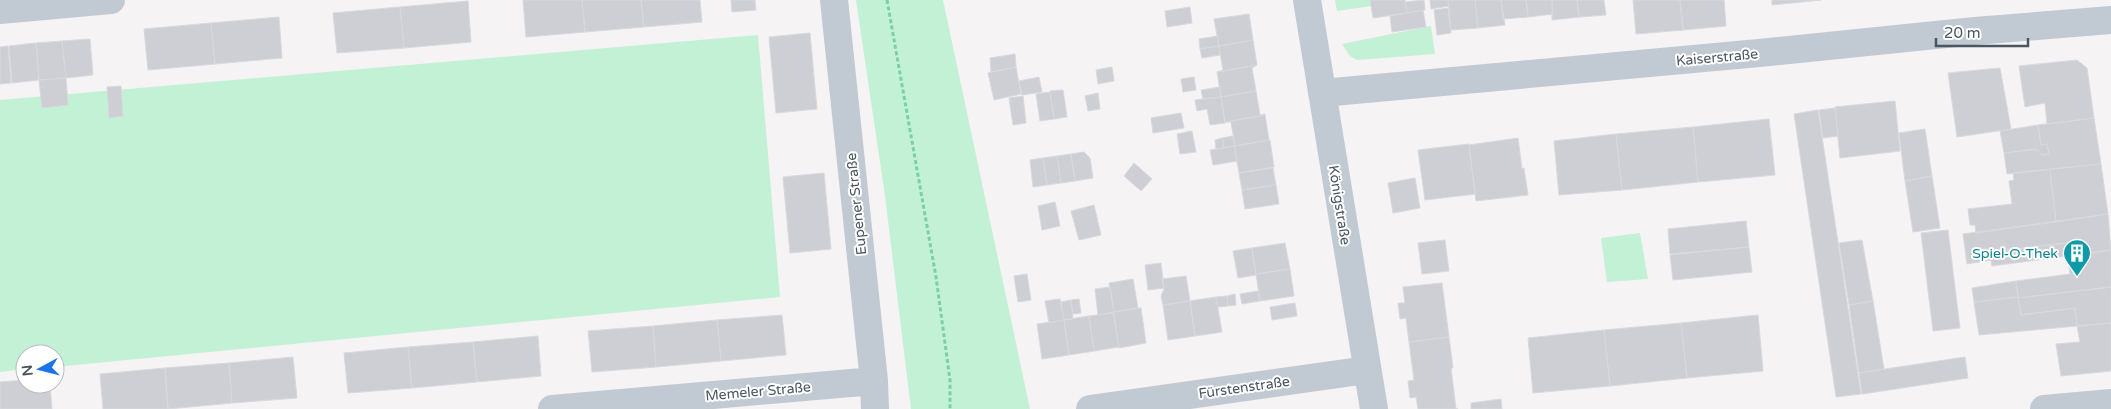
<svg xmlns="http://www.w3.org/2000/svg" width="2111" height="409" viewBox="0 0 2111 409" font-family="'Varela Round',sans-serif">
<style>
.green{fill:#c3f1d5}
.building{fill:#cdcfd5;stroke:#d7d9de}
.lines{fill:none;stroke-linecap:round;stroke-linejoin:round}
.path{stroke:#7ad0a6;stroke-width:3;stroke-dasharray:4 2.5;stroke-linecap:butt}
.minor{stroke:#c1cad2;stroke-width:28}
.labels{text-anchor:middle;stroke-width:4;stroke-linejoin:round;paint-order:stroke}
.street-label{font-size:14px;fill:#4a5661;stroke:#fff}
.culture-label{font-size:14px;fill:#0d838f;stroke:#fff;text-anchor:end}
</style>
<rect width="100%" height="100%" fill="#f5f3f3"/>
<!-- green -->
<path class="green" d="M 856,0 L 943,0 L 1030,409 L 911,409 L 885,196 Z
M 1335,0 L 1370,0 L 1371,6 L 1337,11 Z
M 1431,26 L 1435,54 L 1357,60 L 1350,56 L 1342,44 Z
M 758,35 L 780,297 L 55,367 L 55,354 L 25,354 L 25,369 L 0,372 L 0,100 Z
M 1640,233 L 1648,279 L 1607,282 L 1601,238 Z"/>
<!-- building -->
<path class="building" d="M 523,0 L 582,0 L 585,32 L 526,37 Z
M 582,0 L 641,0 L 644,27 L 585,32 Z
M 641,0 L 700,0 L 702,22 L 644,27 Z
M 731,0 L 755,0 L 756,10 L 732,12 Z
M 1370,0 L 1405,0 L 1407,13 L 1373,18 Z
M 1424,0 L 1425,10 L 1407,13 L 1405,2 Z
M 1430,0 L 1448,0 L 1449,6 L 1431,9 Z
M 1448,0 L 1475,0 L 1478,28 L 1451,30 Z
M 1475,0 L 1501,0 L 1505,25 L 1478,28 Z
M 1501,0 L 1526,0 L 1528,17 L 1503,19 Z
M 1526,0 L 1552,0 L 1553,14 L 1528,17 Z
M 1552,0 L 1577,0 L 1579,17 L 1552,20 Z
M 1577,0 L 1604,0 L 1606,15 L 1579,17 Z
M 1633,0 L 1680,0 L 1683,30 L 1636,34 Z
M 1680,0 L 1724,0 L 1726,26 L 1683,30 Z
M 1772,0 L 1821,0 L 1772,5 Z
M 468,1 L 471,42 L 404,48 L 400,7 Z
M 400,7 L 404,48 L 337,53 L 333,13 Z
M 1190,7 L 1192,23 L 1167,27 L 1165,11 Z
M 1448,8 L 1451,33 L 1437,35 L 1434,10 Z
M 1423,10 L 1426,27 L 1392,32 L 1390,16 Z
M 1249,14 L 1253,40 L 1219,46 L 1214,19 Z
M 279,17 L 282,58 L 215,64 L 211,23 Z
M 211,23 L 215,64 L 148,70 L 144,29 Z
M 810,33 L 817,109 L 776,113 L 769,37 Z
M 1217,36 L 1219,46 L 1200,49 L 1199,39 Z
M 90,39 L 93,75 L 66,78 L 62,41 Z
M 1253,40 L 1257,65 L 1217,72 L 1223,70 L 1219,46 Z
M 62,41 L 66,78 L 39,80 L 36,43 Z
M 36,43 L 39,80 L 12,83 L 9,46 Z
M 8,46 L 11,83 L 0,84 L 0,47 Z
M 1219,46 L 1220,55 L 1202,58 L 1200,49 Z
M 1015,54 L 1016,67 L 991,72 L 990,58 Z
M 2077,60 L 2087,68 L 2094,118 L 2047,124 L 2045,103 L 2025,107 L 2019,66 Z
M 1257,65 L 1252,68 L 1256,91 L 1221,97 L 1217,72 Z
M 1016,67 L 1021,94 L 994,100 L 988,73 Z
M 1112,67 L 1114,81 L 1098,84 L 1096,70 Z
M 2000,68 L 2011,129 L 1957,137 L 1948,73 Z
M 1039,77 L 1042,92 L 1022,95 L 1019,81 Z
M 1194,77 L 1196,90 L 1183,92 L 1181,79 Z
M 66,78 L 68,105 L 42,108 L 39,80 Z
M 121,86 L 123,116 L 109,118 L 107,87 Z
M 1220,87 L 1221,97 L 1203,99 L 1201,90 Z
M 1063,90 L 1067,117 L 1054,119 L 1050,91 Z
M 1256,91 L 1260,115 L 1265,114 L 1265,115 L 1225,122 L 1221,97 Z
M 1050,92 L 1054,119 L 1040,121 L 1036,94 Z
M 1098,93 L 1100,109 L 1088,111 L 1085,96 Z
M 1023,96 L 1026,123 L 1013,125 L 1009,98 Z
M 1221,97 L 1225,123 L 1210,125 L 1207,109 L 1197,111 L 1195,100 Z
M 1895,101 L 1900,151 L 1840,158 L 1835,107 Z
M 1835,108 L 1838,136 L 1823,138 L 1819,110 Z
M 1818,110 L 1861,394 L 1836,397 L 1794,114 Z
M 1181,113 L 1184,128 L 1153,133 L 1151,118 Z
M 1265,115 L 1269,140 L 1235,146 L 1231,122 L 1225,122 Z
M 2094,118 L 2101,164 L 2007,174 L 2004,153 L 2036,149 L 2042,155 L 2049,154 L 2047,144 L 2041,145 L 2038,125 Z
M 1769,119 L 1775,175 L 1698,182 L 1693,127 Z
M 2038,125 L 2041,145 L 2047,144 L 2049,154 L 2042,155 L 2036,149 L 2004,153 L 2000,131 Z
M 1693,127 L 1698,182 L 1622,190 L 1616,134 Z
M 1925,129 L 1932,176 L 1905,181 L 1899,133 Z
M 1192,131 L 1196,152 L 1180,154 L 1177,134 Z
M 1616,134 L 1622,190 L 1559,195 L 1554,141 Z
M 1233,136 L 1235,146 L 1224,148 L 1222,138 Z
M 1222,138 L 1224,148 L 1216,149 L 1215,140 Z
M 1518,138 L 1522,169 L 1524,168 L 1528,195 L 1476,201 L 1469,145 Z
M 1270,140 L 1274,167 L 1239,173 L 1234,146 Z
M 1469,144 L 1475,194 L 1425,200 L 1418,150 Z
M 1234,146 L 1237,161 L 1213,165 L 1210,150 Z
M 1084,152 L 1090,158 L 1093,178 L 1075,181 L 1071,154 Z
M 1071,154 L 1075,181 L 1061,183 L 1057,156 Z
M 1057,156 L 1061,183 L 1047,185 L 1043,158 Z
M 1043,158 L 1047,185 L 1033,187 L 1030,160 Z
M 1134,163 L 1152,179 L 1141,191 L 1124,176 Z
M 2101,164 L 2108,214 L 2056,222 L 2050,169 Z
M 1273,168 L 1276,185 L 1242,190 L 1239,173 Z
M 2050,169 L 2056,222 L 1976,233 L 1975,225 L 1970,225 L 1968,209 L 2012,204 L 2009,181 L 2014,180 L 2013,173 Z
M 824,173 L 831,249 L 790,253 L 783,177 Z
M 1932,176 L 1940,228 L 1913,232 L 1905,181 Z
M 1415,178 L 1420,208 L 1393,213 L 1388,183 Z
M 1276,185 L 1279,204 L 1245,209 L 1242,190 Z
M 1055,202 L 1060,226 L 1042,230 L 1038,206 Z
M 1094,205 L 1101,235 L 1079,240 L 1071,211 Z
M 2108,214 L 2111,250 L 2068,256 L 2066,243 L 1989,252 L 1991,260 L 1967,264 L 1963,234 Z
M 1746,221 L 1749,247 L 1670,254 L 1668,229 Z
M 1948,230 L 1960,328 L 1933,331 L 1921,233 Z
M 1445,240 L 1449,271 L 1422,274 L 1418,243 Z
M 1862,240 L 1873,301 L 1849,305 L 1839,243 Z
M 1285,243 L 1290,269 L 1256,274 L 1252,248 Z
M 2066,243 L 2068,256 L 1992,266 L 1989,252 Z
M 1749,247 L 1752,272 L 1673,280 L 1670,255 Z
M 1252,248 L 1256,275 L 1238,278 L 1233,251 Z
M 2111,250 L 2111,287 L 2018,298 L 2016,281 L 2070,274 L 2068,256 Z
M 1161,263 L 1164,288 L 1148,290 L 1145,265 Z
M 1290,269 L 1294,296 L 1260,301 L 1256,274 Z
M 1027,274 L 1031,300 L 1018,302 L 1014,276 Z
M 1186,276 L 1190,301 L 1163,305 L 1161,296 L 1164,289 L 1162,279 Z
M 1133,279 L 1138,308 L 1114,312 L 1109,283 Z
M 2016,281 L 2018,297 L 1974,302 L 1972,288 Z
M 1442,283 L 1449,337 L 1409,342 L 1406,318 L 1400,319 L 1398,303 L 1405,303 L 1403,287 Z
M 1110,287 L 1114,312 L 1098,315 L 1095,289 Z
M 2111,287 L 2111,323 L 2077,326 L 2075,308 L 2021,315 L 2018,298 Z
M 1258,291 L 1260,301 L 1242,304 L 1240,294 Z
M 1235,294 L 1236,305 L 1228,306 L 1227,296 Z
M 1227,296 L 1228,306 L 1218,307 L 1216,297 Z
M 1216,297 L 1222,332 L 1195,336 L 1190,301 Z
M 2018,297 L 2021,315 L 2075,308 L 2077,326 L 1979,335 L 1974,302 Z
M 1060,299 L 1064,320 L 1049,323 L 1045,301 Z
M 1079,299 L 1081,313 L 1073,314 L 1071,300 Z
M 1071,300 L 1073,319 L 1064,320 L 1061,302 Z
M 1190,301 L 1195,336 L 1168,340 L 1163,305 Z
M 1873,301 L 1884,369 L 1859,373 L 1849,305 Z
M 1295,303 L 1297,316 L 1272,320 L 1270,307 Z
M 1141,308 L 1146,343 L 1119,348 L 1113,312 Z
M 1114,313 L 1119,347 L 1094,351 L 1089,316 Z
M 782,315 L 786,355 L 721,361 L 717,320 Z
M 1758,315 L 1763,371 L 1687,378 L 1681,323 Z
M 1089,316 L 1094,351 L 1069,355 L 1064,320 Z
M 717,320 L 721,361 L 656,367 L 653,326 Z
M 1064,320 L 1069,355 L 1042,359 L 1037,324 Z
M 1681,323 L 1687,378 L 1610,386 L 1604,330 Z
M 2111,323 L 2111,371 L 2061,376 L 2056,344 L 2080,342 L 2077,326 Z
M 653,326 L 656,367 L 592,372 L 588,331 Z
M 1604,330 L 1610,386 L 1533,393 L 1528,338 Z
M 538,336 L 541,376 L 477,382 L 473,342 Z
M 1449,337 L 1453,368 L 1451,368 L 1456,409 L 1458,409 L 1418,409 L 1416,397 L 1410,398 L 1408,381 L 1414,380 L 1409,342 Z
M 473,342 L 477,382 L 412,388 L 408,347 Z
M 408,347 L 412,388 L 348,393 L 344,353 Z
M 293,357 L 297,398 L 232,403 L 229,363 Z
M 1965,357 L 1968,378 L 1862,394 L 1859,373 Z
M 229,363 L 232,403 L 168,409 L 165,368 Z
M 165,368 L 168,409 L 103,409 L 100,374 Z
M 25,380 L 25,384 L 50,384 L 52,409 L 0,409 L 0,382 Z
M 1501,399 L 1502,409 L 1471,409 L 1471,403 Z"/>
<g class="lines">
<!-- path -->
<path class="path" d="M 887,0 L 936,277 L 950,380 L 950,409"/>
<!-- minor -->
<path class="minor" d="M 834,0 L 874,381 L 875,409
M 1307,0 L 1374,409
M 0,10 L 111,0
M 1322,93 L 1759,53 L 1975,31 L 2111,20
M 552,409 L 874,381
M 1090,409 L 1367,370
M 2044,409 L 2111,403"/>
</g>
<!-- icons -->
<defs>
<g id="building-pin" transform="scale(1.4375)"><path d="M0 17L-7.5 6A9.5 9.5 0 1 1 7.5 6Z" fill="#0f9aa8" stroke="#fff"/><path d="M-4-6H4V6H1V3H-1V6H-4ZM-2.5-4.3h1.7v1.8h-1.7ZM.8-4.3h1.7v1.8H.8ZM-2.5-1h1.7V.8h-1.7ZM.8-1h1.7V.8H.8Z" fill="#fff"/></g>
</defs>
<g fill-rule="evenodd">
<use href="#building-pin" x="2077" y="253"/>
</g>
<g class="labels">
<!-- street labels -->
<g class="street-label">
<text transform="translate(1717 57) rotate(-5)" y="5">Kaiserstraße</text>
<text transform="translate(856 204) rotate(-96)" y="5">Eupener Straße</text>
<text transform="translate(1340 205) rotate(81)" y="5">Königstraße</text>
<text transform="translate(1244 387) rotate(-8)" y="5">Fürstenstraße</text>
<text transform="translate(758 391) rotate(-5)" y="5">Memeler Straße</text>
</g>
<!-- culture labels -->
<g class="culture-label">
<text x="2058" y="258">Spiel-O-Thek</text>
</g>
</g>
<!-- north arrow -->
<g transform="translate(40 369) rotate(263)"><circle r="24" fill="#ffffff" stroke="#b7bbc0"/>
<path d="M0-4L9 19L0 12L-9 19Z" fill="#1a73e8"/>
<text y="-8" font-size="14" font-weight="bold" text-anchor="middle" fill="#4a5661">N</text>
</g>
<!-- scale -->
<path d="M1936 38v8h92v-8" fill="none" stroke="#4a5661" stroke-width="2.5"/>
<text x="1944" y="38" font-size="15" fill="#4a5661" stroke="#ffffff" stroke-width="4" paint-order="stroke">20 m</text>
</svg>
